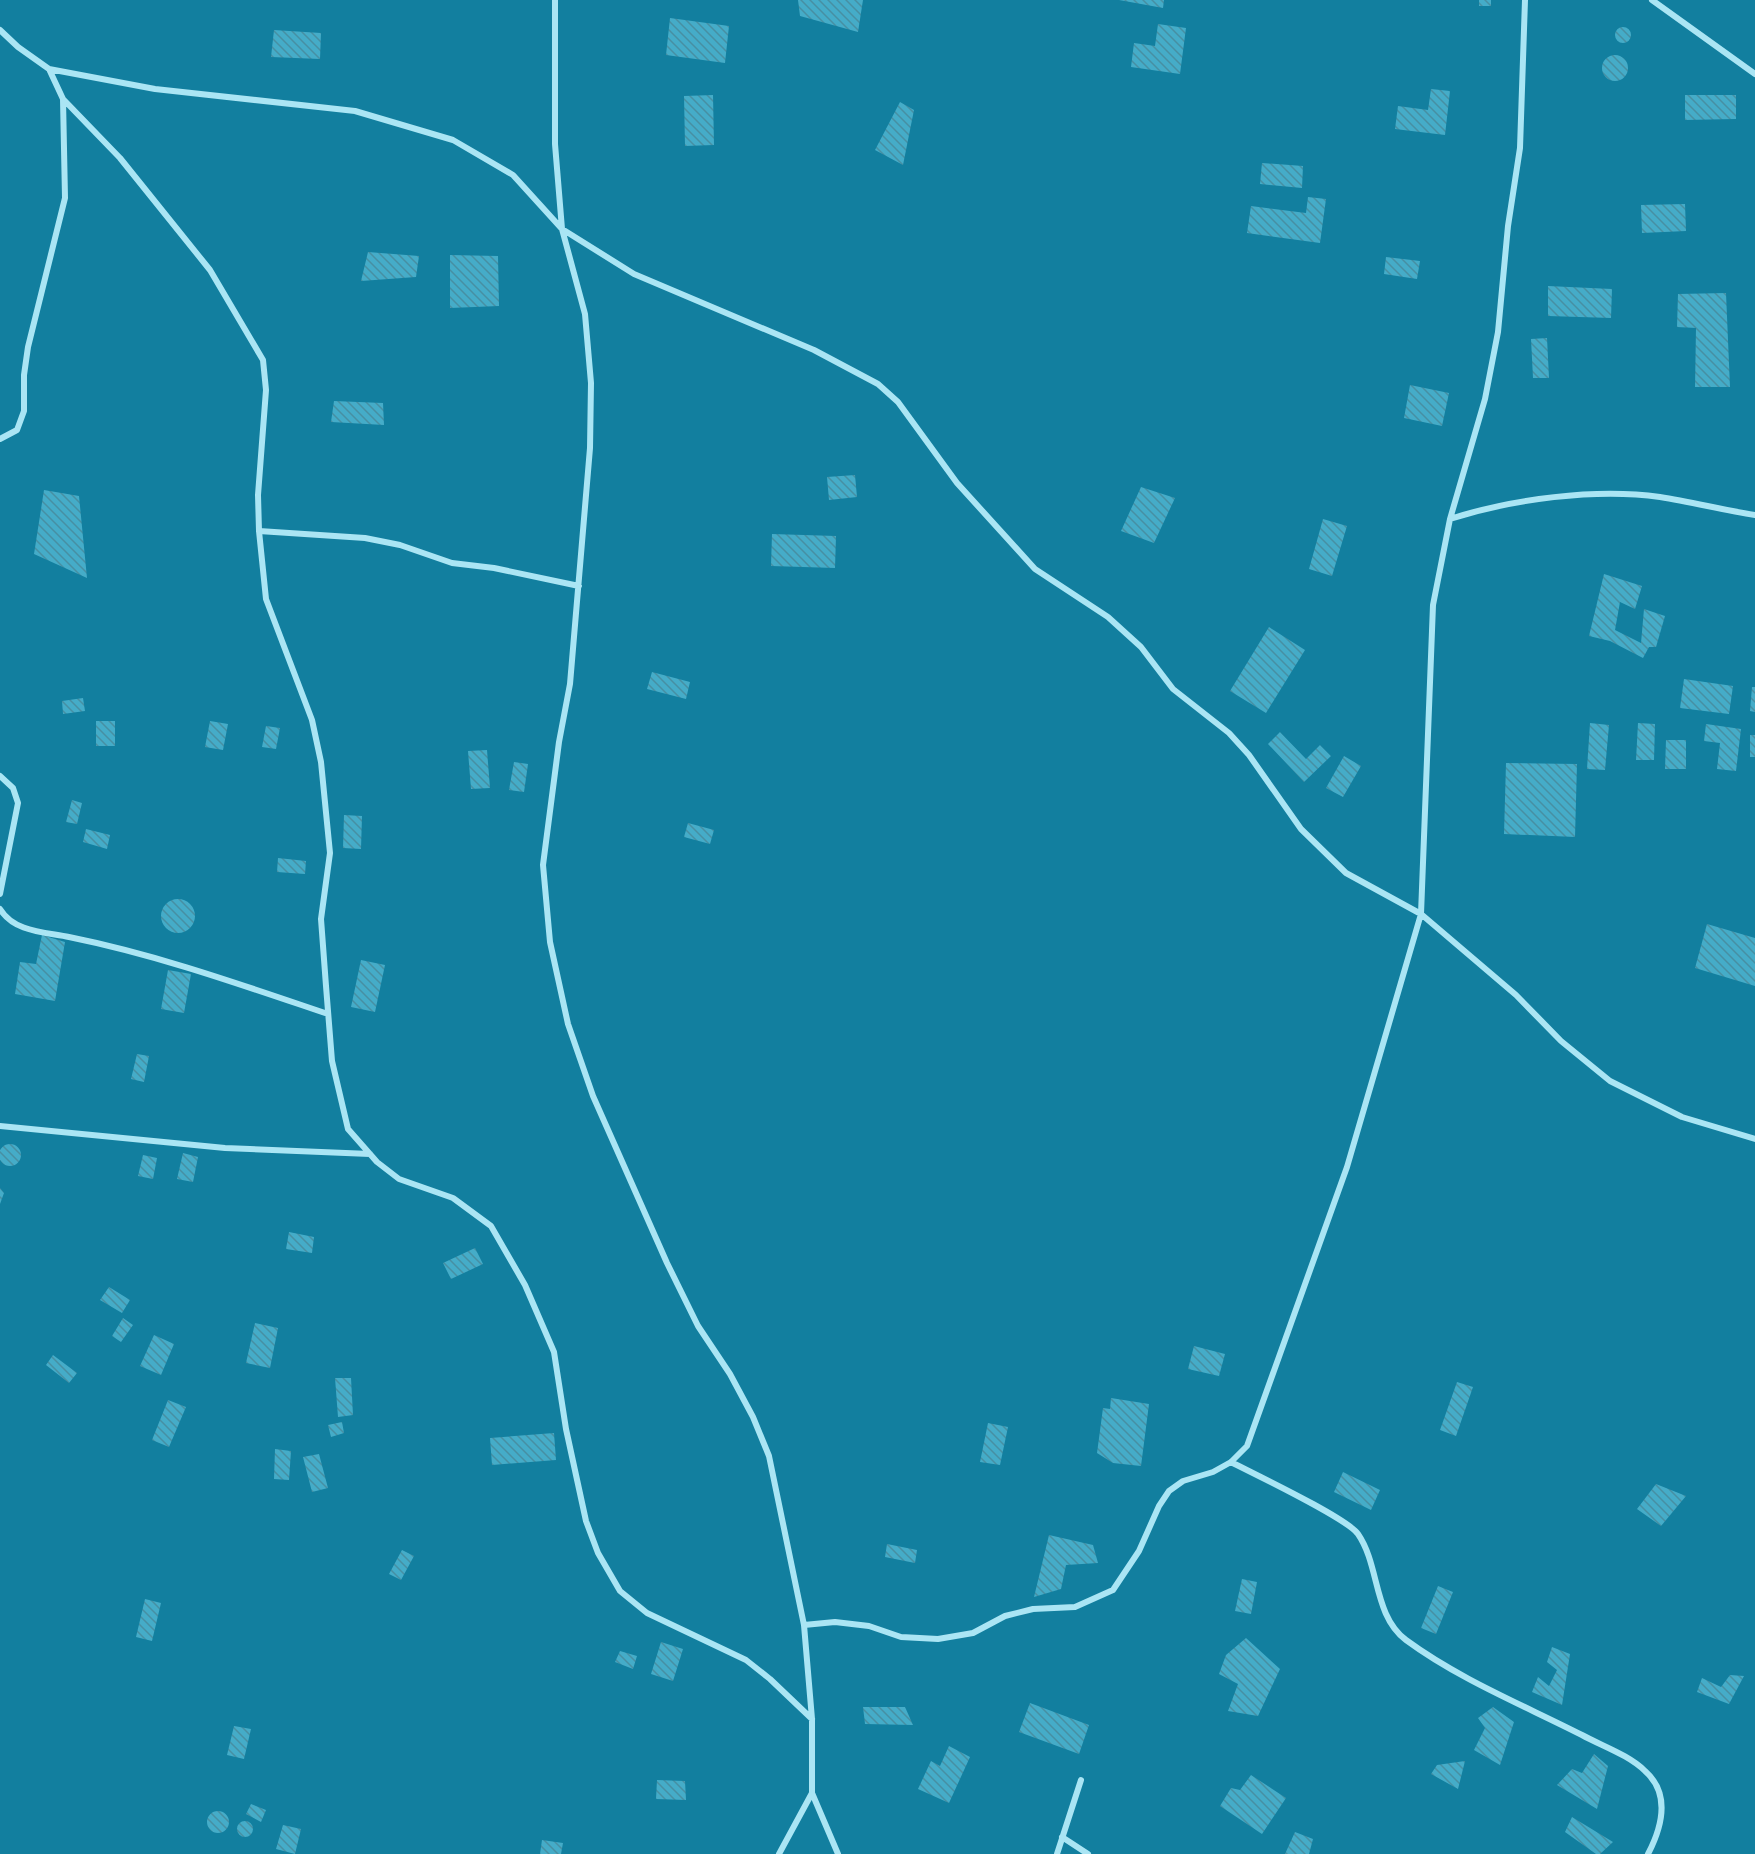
<svg xmlns="http://www.w3.org/2000/svg" width="1755" height="1854" viewBox="0 0 1755 1854" font-family="Montserrat,sans-serif">
<style>
.building{fill:url(#building-back-hatch)}
.lines{fill:none;stroke-linecap:round;stroke-linejoin:round}
.minor{stroke:#aae5f4;stroke-width:6}
</style>
<defs>
<pattern id="building-back-hatch" width="6" height="6" patternUnits="userSpaceOnUse" patternTransform="scale(1.5)"><rect width="6" height="6" fill="#45acc8"/><path d="M-1 5l2 2M0 0l6 6M5-1l2 2" fill="none" stroke="#478fa3"/></pattern>
</defs>
<rect width="100%" height="100%" fill="#127f9f"/>
<!-- building -->
<path class="building" d="M 798,0 L 863,0 L 858,32 L 800,16 Z
M 1119,0 L 1164,0 L 1163,8 Z
M 1479,0 L 1491,0 L 1491,6 L 1479,6 Z
M 670,18 L 729,26 L 725,63 L 666,55 Z
M 1158,24 L 1186,28 L 1180,74 L 1131,67 L 1134,43 L 1155,46 Z
M1615 35a8 8 0 1 1 16 0a8 8 0 1 1-16 0Z
M 274,30 L 321,33 L 320,59 L 271,57 Z
M1602 68a13 13 0 1 1 26 0a13 13 0 1 1-26 0Z
M 1431,89 L 1450,91 L 1445,135 L 1395,129 L 1398,106 L 1428,110 Z
M 713,95 L 714,145 L 685,146 L 684,96 Z
M 1685,95 L 1736,95 L 1736,119 L 1685,120 Z
M 900,102 L 914,110 L 903,165 L 875,150 Z
M 1262,163 L 1303,166 L 1302,188 L 1260,184 Z
M 1308,197 L 1326,199 L 1320,243 L 1247,233 L 1251,206 L 1306,213 Z
M 1685,204 L 1686,231 L 1642,233 L 1641,205 Z
M 368,252 L 419,256 L 416,277 L 361,281 Z
M 450,255 L 498,256 L 499,306 L 450,308 Z
M 1386,257 L 1420,261 L 1417,279 L 1384,274 Z
M 1548,286 L 1612,289 L 1611,318 L 1548,316 Z
M 1726,293 L 1730,387 L 1695,387 L 1696,328 L 1677,327 L 1678,294 Z
M 1547,338 L 1549,378 L 1533,378 L 1531,339 Z
M 1410,385 L 1449,393 L 1442,426 L 1404,418 Z
M 334,401 L 383,403 L 384,425 L 331,422 Z
M 855,475 L 857,497 L 829,500 L 827,477 Z
M 1141,487 L 1175,498 L 1154,543 L 1121,531 Z
M 44,490 L 79,496 L 87,578 L 34,554 Z
M 1323,519 L 1347,526 L 1332,576 L 1309,569 Z
M 772,534 L 836,536 L 835,568 L 771,566 Z
M 1604,574 L 1642,586 L 1635,609 L 1620,602 L 1615,630 L 1641,643 L 1644,609 L 1665,616 L 1656,647 L 1649,647 L 1643,658 L 1610,641 L 1589,636 Z
M 1269,627 L 1305,650 L 1266,713 L 1230,691 Z
M 652,672 L 690,682 L 686,699 L 647,689 Z
M 1684,679 L 1733,686 L 1729,714 L 1680,708 Z
M 1752,687 L 1755,687 L 1755,712 L 1750,711 Z
M 83,698 L 85,711 L 63,714 L 62,701 Z
M 96,721 L 115,721 L 115,746 L 96,746 Z
M 210,721 L 228,724 L 223,750 L 205,747 Z
M 1590,723 L 1609,725 L 1605,770 L 1587,769 Z
M 1638,723 L 1655,724 L 1654,760 L 1636,760 Z
M 1706,724 L 1741,729 L 1736,771 L 1717,769 L 1720,743 L 1704,741 Z
M 266,726 L 280,728 L 276,749 L 262,747 Z
M 1280,732 L 1306,759 L 1320,745 L 1331,756 L 1304,782 L 1268,744 Z
M 1750,735 L 1755,735 L 1755,757 L 1750,757 Z
M 1666,740 L 1686,740 L 1686,769 L 1665,769 Z
M 487,750 L 490,788 L 471,789 L 468,751 Z
M 1344,756 L 1361,766 L 1343,797 L 1326,788 Z
M 514,762 L 528,764 L 524,792 L 509,790 Z
M 1506,763 L 1577,764 L 1575,837 L 1504,834 Z
M 72,800 L 82,803 L 77,824 L 66,822 Z
M 344,815 L 362,816 L 361,849 L 343,848 Z
M 688,823 L 714,830 L 710,844 L 684,837 Z
M 86,829 L 110,835 L 107,849 L 83,842 Z
M 278,858 L 306,861 L 305,874 L 277,872 Z
M161 916a17 17 0 1 1 34 0a17 17 0 1 1-34 0Z
M 1707,924 L 1755,938 L 1755,986 L 1695,968 Z
M 42,935 L 65,942 L 55,1001 L 15,994 L 20,962 L 36,964 Z
M 361,960 L 385,965 L 375,1012 L 351,1007 Z
M 168,970 L 191,974 L 184,1013 L 161,1009 Z
M 137,1054 L 149,1056 L 144,1082 L 131,1079 Z
M-1 1155a11 11 0 1 1 22 0a11 11 0 1 1-22 0Z
M 183,1153 L 198,1157 L 193,1182 L 177,1179 Z
M 143,1155 L 157,1158 L 153,1179 L 138,1176 Z
M 0,1188 L 4,1193 L 0,1204 Z
M 289,1232 L 314,1237 L 312,1253 L 286,1249 Z
M 475,1248 L 483,1264 L 451,1279 L 443,1263 Z
M 109,1287 L 130,1300 L 122,1313 L 100,1300 Z
M 123,1318 L 133,1325 L 121,1342 L 112,1336 Z
M 255,1323 L 278,1328 L 270,1368 L 246,1363 Z
M 154,1335 L 174,1344 L 161,1375 L 140,1366 Z
M 1194,1346 L 1225,1354 L 1219,1376 L 1188,1369 Z
M 53,1355 L 77,1373 L 69,1383 L 46,1365 Z
M 335,1378 L 351,1378 L 353,1415 L 338,1417 Z
M 1457,1382 L 1473,1387 L 1456,1436 L 1440,1430 Z
M 1111,1398 L 1149,1404 L 1141,1466 L 1113,1463 L 1097,1453 L 1103,1408 L 1110,1409 Z
M 168,1400 L 186,1407 L 169,1447 L 152,1440 Z
M 342,1422 L 344,1433 L 331,1437 L 328,1425 Z
M 988,1423 L 1008,1427 L 1000,1465 L 980,1462 Z
M 554,1433 L 556,1460 L 492,1465 L 490,1438 Z
M 275,1449 L 291,1451 L 289,1480 L 274,1479 Z
M 319,1454 L 328,1488 L 312,1492 L 303,1457 Z
M 1343,1472 L 1380,1490 L 1371,1510 L 1334,1492 Z
M 1656,1484 L 1686,1496 L 1661,1526 L 1637,1509 Z
M 1049,1535 L 1093,1545 L 1098,1563 L 1066,1565 L 1061,1589 L 1034,1597 Z
M 887,1544 L 917,1550 L 915,1563 L 885,1557 Z
M 402,1550 L 414,1556 L 401,1580 L 389,1574 Z
M 1242,1579 L 1257,1582 L 1251,1614 L 1235,1611 Z
M 1438,1586 L 1453,1592 L 1436,1634 L 1421,1628 Z
M 145,1599 L 161,1603 L 152,1641 L 136,1637 Z
M 1246,1638 L 1280,1669 L 1258,1716 L 1228,1711 L 1238,1684 L 1219,1674 L 1226,1655 Z
M 661,1642 L 683,1649 L 673,1681 L 651,1674 Z
M 1552,1647 L 1570,1654 L 1562,1705 L 1532,1692 L 1538,1677 L 1549,1686 L 1557,1670 L 1547,1662 Z
M 620,1651 L 637,1656 L 633,1669 L 615,1662 Z
M 1730,1675 L 1744,1676 L 1729,1704 L 1697,1692 L 1702,1678 L 1721,1687 Z
M 1030,1703 L 1089,1725 L 1079,1754 L 1019,1732 Z
M 863,1707 L 905,1707 L 913,1725 L 865,1724 Z
M 1493,1707 L 1514,1722 L 1500,1765 L 1474,1750 L 1485,1728 L 1478,1718 Z
M 234,1726 L 251,1729 L 244,1759 L 227,1755 Z
M 949,1746 L 970,1757 L 949,1803 L 918,1789 L 931,1761 L 940,1766 Z
M 1594,1754 L 1608,1766 L 1597,1809 L 1557,1785 L 1572,1769 L 1582,1773 Z
M 1465,1761 L 1458,1789 L 1431,1774 L 1437,1765 Z
M 1251,1775 L 1286,1798 L 1262,1834 L 1220,1806 L 1231,1788 L 1240,1790 Z
M 657,1780 L 685,1781 L 686,1800 L 656,1799 Z
M 251,1804 L 266,1810 L 261,1822 L 246,1814 Z
M207 1822a11 11 0 1 1 22 0a11 11 0 1 1-22 0Z
M 1572,1817 L 1613,1842 L 1600,1854 L 1596,1854 L 1565,1832 Z
M237 1829a8 8 0 1 1 16 0a8 8 0 1 1-16 0Z
M 283,1825 L 301,1829 L 295,1854 L 276,1849 Z
M 1295,1832 L 1313,1839 L 1309,1854 L 1285,1854 Z
M 542,1840 L 563,1843 L 561,1854 L 540,1854 Z"/>
<g class="lines">
<!-- minor -->
<path class="minor" d="M 555,0 L 555,144 L 562,229 L 585,314 L 591,383 L 590,448 L 570,684 L 559,742 L 543,865 L 550,942 L 568,1024 L 593,1096 L 667,1263 L 698,1326 L 730,1374 L 753,1417 L 769,1456 L 804,1625 L 812,1719 L 812,1793 L 838,1854
M 1652,0 L 1755,74
M 0,30 L 18,47 L 49,69 L 155,89 L 355,111 L 453,140 L 513,175 L 562,229 L 634,274 L 814,350 L 878,384 L 898,402 L 957,483 L 1035,569 L 1108,617 L 1141,647 L 1173,689 L 1229,733 L 1249,755 L 1301,829 L 1346,873 L 1421,914 L 1516,995 L 1561,1041 L 1610,1081 L 1682,1117 L 1755,1139
M 49,69 L 63,99 L 120,158 L 210,270 L 263,360 L 266,390 L 258,495 L 259,531 L 266,599 L 312,720 L 321,762 L 330,853 L 321,919 L 326,986 L 332,1061 L 348,1129 L 377,1162 L 399,1179 L 453,1198 L 491,1226 L 525,1285 L 554,1352 L 566,1429 L 586,1521 L 598,1553 L 620,1591 L 647,1613 L 746,1660 L 770,1679 L 812,1719
M 0,439 L 17,430 L 24,411 L 24,375 L 28,347 L 65,198 L 63,99
M 1450,519 C 1512,499 1595,488 1660,497 C 1692,502 1723,510 1755,515
M 259,531 L 365,538 L 400,545 L 452,563 L 494,568 L 579,586
M 0,776 L 13,788 L 18,803 L 0,894
M 0,909 C 14,932 44,932 69,937 C 158,955 242,985 328,1014
M 0,1126 L 225,1148 L 370,1154
M 1231,1462 C 1254,1474 1347,1518 1358,1534 C 1380,1566 1373,1615 1406,1640 C 1459,1679 1523,1705 1582,1735 C 1602,1746 1629,1755 1645,1771 C 1671,1794 1662,1827 1648,1854
M 804,1625 L 835,1622 L 869,1626 L 901,1637 L 938,1639 L 973,1633 L 1005,1616 L 1033,1609 L 1075,1607 L 1113,1590 L 1139,1551 L 1159,1506 L 1169,1491 L 1183,1481 L 1213,1472 L 1231,1462 L 1247,1446 L 1347,1167 L 1421,914 L 1433,605 L 1450,519 L 1485,399 L 1498,332 L 1508,226 L 1520,148 L 1525,0
M 1062,1837 L 1088,1854
M 779,1854 L 812,1793
M 1057,1854 L 1081,1780"/>
</g>
</svg>
